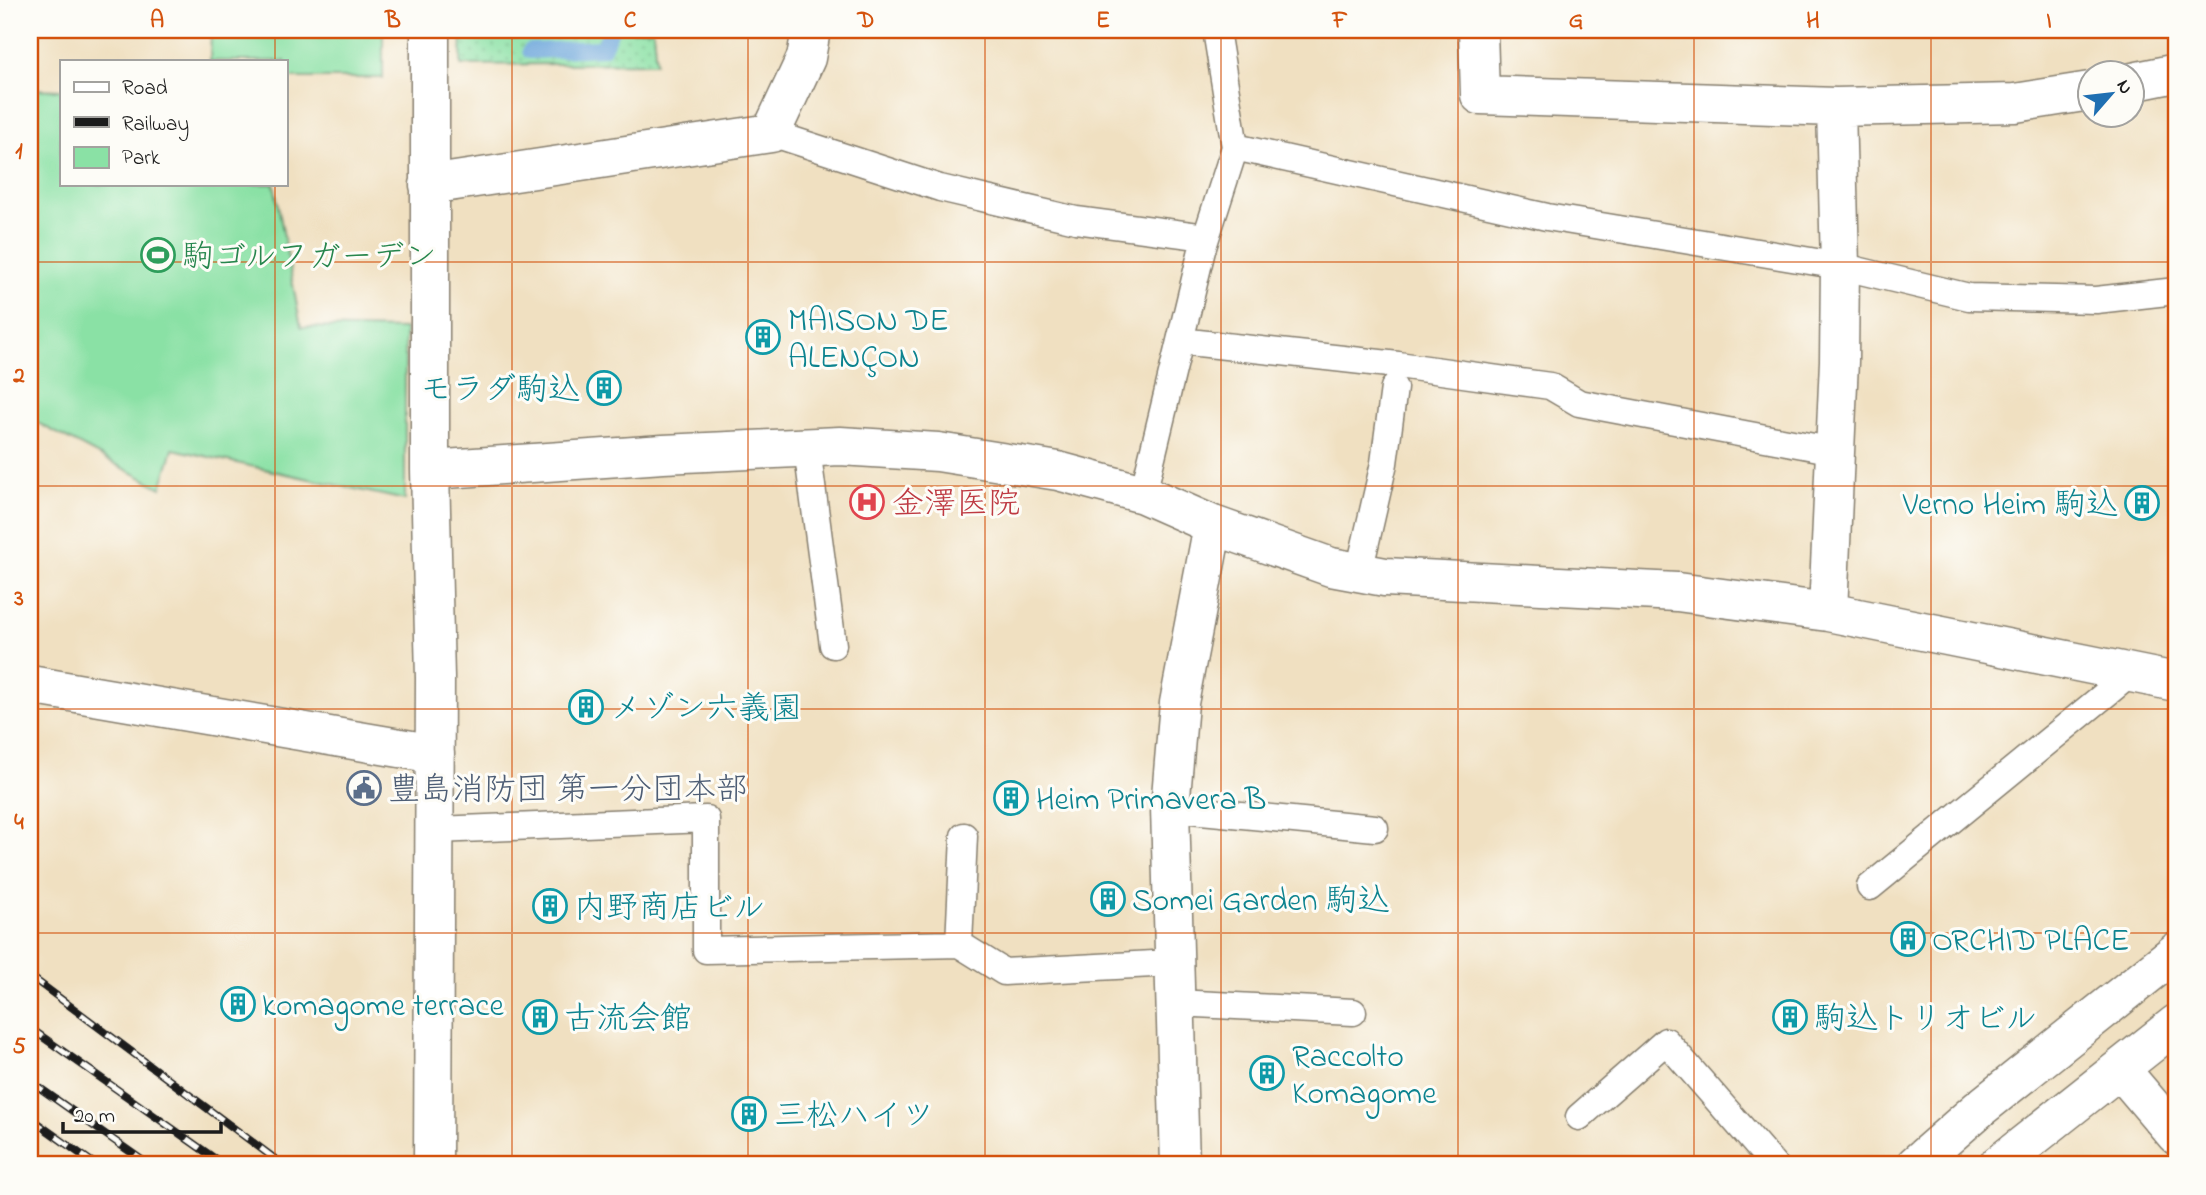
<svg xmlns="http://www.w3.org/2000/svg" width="2206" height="1195" viewBox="0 0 2206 1195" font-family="'Indie Flower','Klee One',sans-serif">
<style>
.green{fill:#8ae1a5;stroke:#537e60;stroke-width:2}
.garden{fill:url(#garden-dots);stroke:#537e60;stroke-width:2}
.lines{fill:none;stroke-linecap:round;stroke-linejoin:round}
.stream{stroke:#6ba5db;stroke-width:16}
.service-casing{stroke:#867e6e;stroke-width:29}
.minor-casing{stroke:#867e6e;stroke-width:41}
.secondary-casing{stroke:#867e6e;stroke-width:41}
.service{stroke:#fff;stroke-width:26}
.minor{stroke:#fff;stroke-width:38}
.secondary{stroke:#fff;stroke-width:38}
.rail-casing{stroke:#1c1c1c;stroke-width:8}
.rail{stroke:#fdfcf7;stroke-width:5;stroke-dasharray:16;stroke-linecap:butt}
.grid{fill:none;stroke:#d4530e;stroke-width:2;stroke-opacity:0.55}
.labels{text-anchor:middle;stroke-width:6;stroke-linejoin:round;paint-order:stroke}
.leisure-label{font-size:32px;fill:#27864d;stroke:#fdfcf7;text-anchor:start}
.culture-label{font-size:32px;fill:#0d838f;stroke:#fdfcf7;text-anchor:start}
.health-label{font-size:32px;fill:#be3a42;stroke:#fdfcf7;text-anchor:start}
.service-label{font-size:32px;fill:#4e5e75;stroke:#fdfcf7;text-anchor:start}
.neatline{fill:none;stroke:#d4530e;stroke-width:2.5}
.grid-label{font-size:23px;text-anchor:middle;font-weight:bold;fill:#d4530e}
</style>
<defs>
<pattern id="garden-dots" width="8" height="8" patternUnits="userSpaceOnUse" patternTransform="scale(1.75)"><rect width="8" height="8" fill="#8ae1a5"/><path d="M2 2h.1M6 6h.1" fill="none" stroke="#76c08d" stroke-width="1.8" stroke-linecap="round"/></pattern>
</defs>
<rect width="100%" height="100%" fill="#fdfcf7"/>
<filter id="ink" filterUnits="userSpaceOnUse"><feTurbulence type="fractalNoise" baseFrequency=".0143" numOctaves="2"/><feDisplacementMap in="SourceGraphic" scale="14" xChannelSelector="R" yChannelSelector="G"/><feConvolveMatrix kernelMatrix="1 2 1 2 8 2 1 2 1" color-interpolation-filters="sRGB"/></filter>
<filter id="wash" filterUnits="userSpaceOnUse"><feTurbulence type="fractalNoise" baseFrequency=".00686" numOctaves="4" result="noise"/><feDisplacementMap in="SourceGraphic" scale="28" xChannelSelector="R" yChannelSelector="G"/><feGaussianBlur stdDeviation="1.57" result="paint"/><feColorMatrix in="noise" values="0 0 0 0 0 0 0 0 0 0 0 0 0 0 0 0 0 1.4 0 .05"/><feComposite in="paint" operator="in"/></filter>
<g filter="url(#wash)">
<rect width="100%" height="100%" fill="#f0e0c1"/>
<!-- green -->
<path class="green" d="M 211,30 L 383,30 L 383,78 L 285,78 L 285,61 L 210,61 Z
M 30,89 L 61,90 L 61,184 L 274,184 L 301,327 L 405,329 L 405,500 L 173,449 L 161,488 L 30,419 Z"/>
<!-- garden -->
<path class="garden" d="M 462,30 L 653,30 L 656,63 L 461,65 Z"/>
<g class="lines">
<!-- stream -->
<path class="stream" d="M 530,51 L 603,48 L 611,30"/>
</g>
</g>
<g filter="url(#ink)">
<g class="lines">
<!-- service casing -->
<g class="service-casing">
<path id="service" d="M 771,133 L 940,188 L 1076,220 L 1206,237
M 1235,147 L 1547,217 L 1840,266 L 1969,297 L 2096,300 L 2176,291
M 1180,341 L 1398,365 L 1550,386 L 1579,403 L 1835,451
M 807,448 L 833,645
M 1143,494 L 1202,250 L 1235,147 L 1216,30
M 1359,572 L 1384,463 L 1394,388
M 1170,808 L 1375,828
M 436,830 L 706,819 L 706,950 L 959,944 L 1004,972 L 1172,963
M 1870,887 L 2129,675
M 959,944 L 964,836
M 1176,1003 L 1353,1012
M 1579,1117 L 1666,1041 L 1774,1165"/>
</g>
<!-- minor casing -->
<g class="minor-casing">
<path id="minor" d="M 430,30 L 430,470 L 435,678 L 433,1165
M 1478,30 L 1480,95 L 1836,107
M 2132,82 L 2176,73
M 429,185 L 771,133 L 806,58 L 811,30
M 430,470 L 663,454 L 840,446 L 938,452 L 1058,471 L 1143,494 L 1213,525 L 1331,567 L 1385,577 L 1677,592 L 1828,612 L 2176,682
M 1828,612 L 1839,361 L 1840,266 L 1836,107 L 2015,103 L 2090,91
M 30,685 L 435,754
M 2120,1069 L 2176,1135
M 1180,1165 L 1170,808 L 1179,703 L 1213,525"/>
</g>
<!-- secondary casing -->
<g class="secondary-casing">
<path id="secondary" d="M 1915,1165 L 1979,1109 L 2176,952
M 1998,1165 L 2176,1024"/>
</g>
<!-- service -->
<use href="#service" class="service"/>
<!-- minor -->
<use href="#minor" class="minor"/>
<!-- secondary -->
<use href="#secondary" class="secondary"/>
<!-- rail casing -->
<g class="rail-casing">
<path id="rail" d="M 30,976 L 283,1165
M 30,1028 L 224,1165
M 30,1081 L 149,1165
M 30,1118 L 96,1165"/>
</g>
<!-- rail -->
<use href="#rail" class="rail"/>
</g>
</g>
<!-- grid -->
<path class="grid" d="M 275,30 L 275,61M 512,30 L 512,1165M 748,30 L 748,1165M 985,30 L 985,1165M 1221,30 L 1221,1165M 1458,30 L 1458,1165M 1694,30 L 1694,1165M 1931,30 L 1931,1165M 275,184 L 275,1165M 30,262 L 2176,262M 30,486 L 2176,486M 30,709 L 2176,709M 30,933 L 2176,933"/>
<!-- icons -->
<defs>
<g id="stadium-ring" transform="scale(1.75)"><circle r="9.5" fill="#fdfcf7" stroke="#2e9e5b" stroke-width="1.5"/><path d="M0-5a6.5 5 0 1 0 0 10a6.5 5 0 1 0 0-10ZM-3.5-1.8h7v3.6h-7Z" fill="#2e9e5b"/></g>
<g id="building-ring" transform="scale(1.75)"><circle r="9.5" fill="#fdfcf7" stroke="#0f9aa8" stroke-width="1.5"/><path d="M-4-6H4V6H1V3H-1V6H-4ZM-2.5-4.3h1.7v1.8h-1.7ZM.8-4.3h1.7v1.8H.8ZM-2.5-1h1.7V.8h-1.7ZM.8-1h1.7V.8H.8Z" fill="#0f9aa8"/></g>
<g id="hospital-ring" transform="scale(1.75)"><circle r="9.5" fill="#fdfcf7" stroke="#e0444e" stroke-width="1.5"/><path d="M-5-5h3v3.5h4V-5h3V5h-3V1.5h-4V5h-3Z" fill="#e0444e"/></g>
<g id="civic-ring" transform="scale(1.75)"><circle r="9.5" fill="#fdfcf7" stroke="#5c6f8a" stroke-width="1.5"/><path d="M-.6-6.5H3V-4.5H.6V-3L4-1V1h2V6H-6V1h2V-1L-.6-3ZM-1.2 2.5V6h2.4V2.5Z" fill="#5c6f8a"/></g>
</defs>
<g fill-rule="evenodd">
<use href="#stadium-ring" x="158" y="255"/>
<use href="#building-ring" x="763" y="337"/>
<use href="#building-ring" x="604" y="388"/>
<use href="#hospital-ring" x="867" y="502"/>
<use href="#building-ring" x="2142" y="503"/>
<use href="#building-ring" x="586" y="707"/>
<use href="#civic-ring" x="364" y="788"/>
<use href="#building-ring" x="1011" y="798"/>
<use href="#building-ring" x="1108" y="899"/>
<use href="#building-ring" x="550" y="906"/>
<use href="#building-ring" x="1908" y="939"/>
<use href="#building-ring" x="238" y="1004"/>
<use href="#building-ring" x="540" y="1017"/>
<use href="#building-ring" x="1790" y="1017"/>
<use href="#building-ring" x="1267" y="1073"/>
<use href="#building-ring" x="749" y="1114"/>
</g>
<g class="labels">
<!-- leisure labels -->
<g class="leisure-label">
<text x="182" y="266">駒ゴルフガーデン</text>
</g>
<!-- culture labels -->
<g class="culture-label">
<text x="788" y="330">MAISON DE<tspan x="788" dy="37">ALENÇON</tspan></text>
<text x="580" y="399" text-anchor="end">モラダ駒込</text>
<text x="2118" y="514" text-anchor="end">Verno Heim 駒込</text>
<text x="610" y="718">メゾン六義園</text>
<text x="1036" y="809">Heim Primavera B</text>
<text x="1132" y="910">Somei Garden 駒込</text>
<text x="574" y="917">内野商店ビル</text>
<text x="1932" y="950">ORCHID PLACE</text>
<text x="262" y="1015">komagome terrace</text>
<text x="564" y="1028">古流会館</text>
<text x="1814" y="1028">駒込トリオビル</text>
<text x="1292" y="1066">Raccolto<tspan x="1292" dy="37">Komagome</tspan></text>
<text x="774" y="1125">三松ハイツ</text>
</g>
<!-- health labels -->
<g class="health-label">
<text x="892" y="513">金澤医院</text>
</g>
<!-- service labels -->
<g class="service-label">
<text x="388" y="799">豊島消防団 第一分団本部</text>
</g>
</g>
<!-- margin -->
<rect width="2206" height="1195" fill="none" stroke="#fdfcf7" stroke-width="77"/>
<!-- legend -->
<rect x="60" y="60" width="228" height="126" fill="#fdfcf7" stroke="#a3a29f" stroke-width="2"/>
<rect x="74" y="82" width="35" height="10" fill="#ffffff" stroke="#a3a29f" stroke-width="2"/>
<text x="122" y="94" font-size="21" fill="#1c1c1c">Road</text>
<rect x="74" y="117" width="35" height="10" fill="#1c1c1c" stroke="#a3a29f" stroke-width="2"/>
<text x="122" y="130" font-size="21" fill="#1c1c1c">Railway</text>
<rect x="74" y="147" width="35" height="21" fill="#8ae1a5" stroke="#a3a29f" stroke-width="2"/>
<text x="122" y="164" font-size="21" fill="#1c1c1c">Park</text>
<!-- north arrow -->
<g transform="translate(2111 94) rotate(62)"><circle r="33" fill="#fdfcf7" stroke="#a3a29f" stroke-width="2"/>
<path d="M0-5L12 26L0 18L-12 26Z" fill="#1f6fb2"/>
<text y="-10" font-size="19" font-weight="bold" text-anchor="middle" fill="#1c1c1c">N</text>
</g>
<!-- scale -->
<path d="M63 1122v10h158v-10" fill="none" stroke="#1c1c1c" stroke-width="3.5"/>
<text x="74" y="1122" font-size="21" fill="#1c1c1c" stroke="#fdfcf7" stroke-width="5" paint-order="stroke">20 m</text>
<rect x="38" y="38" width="2130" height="1118" class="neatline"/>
<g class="grid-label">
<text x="157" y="27">A</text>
<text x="393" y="27">B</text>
<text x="630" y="27">C</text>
<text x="866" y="27">D</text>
<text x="1103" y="27">E</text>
<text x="1340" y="27">F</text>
<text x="1576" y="27">G</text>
<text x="1813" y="27">H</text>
<text x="2049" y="27">I</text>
<text x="19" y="158">1</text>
<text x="19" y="382">2</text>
<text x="19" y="605">3</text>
<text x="19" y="829">4</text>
<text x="19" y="1053">5</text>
</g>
</svg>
